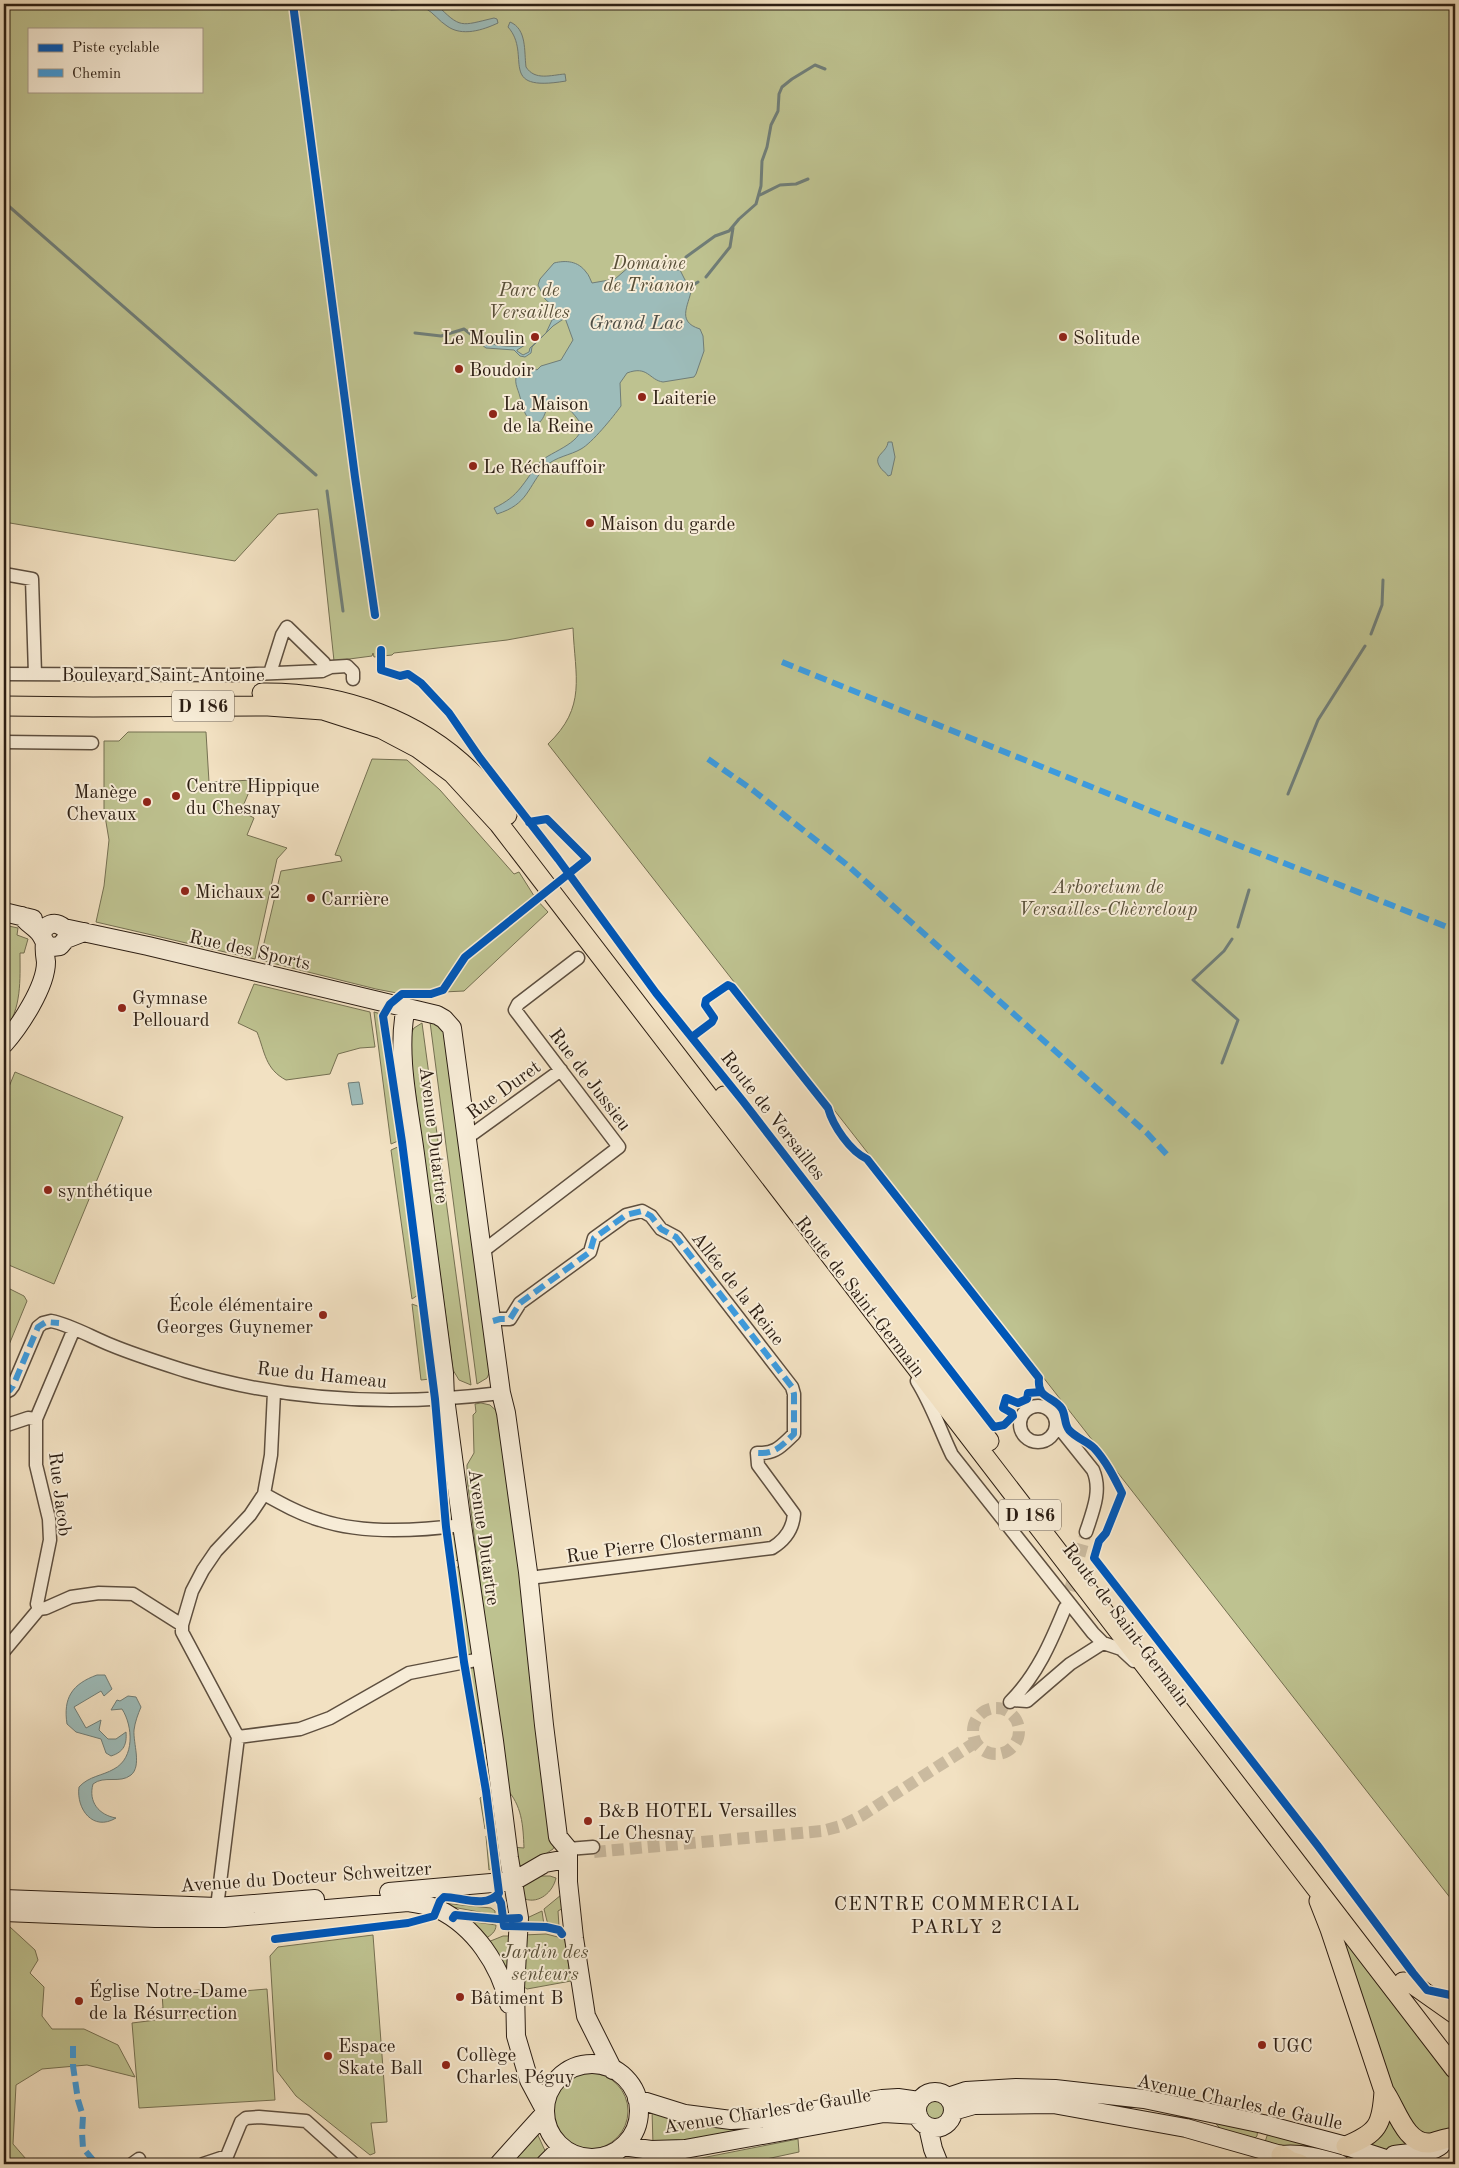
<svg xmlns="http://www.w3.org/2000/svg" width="1459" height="2168" viewBox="0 0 1459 2168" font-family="'Old Standard TT',serif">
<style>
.green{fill:#bec290;stroke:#757052;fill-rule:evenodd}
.water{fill:#9dbcba;stroke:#707d77}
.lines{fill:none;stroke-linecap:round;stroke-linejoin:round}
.stream{stroke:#707d77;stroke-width:3}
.street-tunnel{stroke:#caba9f;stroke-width:12;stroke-dasharray:12 6;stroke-linecap:butt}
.street-casing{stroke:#5e4f3f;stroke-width:15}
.secondary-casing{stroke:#2c1e13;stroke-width:20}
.primary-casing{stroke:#2c1e13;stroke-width:21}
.street{stroke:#f7ecd7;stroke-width:12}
.secondary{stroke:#f7ecd7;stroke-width:18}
.primary{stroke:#f2e1c2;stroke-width:19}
.quiet{stroke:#3d9bde;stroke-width:6;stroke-dasharray:12 6;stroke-linecap:butt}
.cycleway-casing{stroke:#f7ecd7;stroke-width:11}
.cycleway{stroke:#0057b8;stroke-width:8}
.poi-dot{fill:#8f2418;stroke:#f7ecd7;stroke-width:2}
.labels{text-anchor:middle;stroke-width:4;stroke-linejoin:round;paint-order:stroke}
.shield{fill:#f7ecd7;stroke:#695c4e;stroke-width:1}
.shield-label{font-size:18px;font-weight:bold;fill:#2c1e13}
.park-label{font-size:19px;font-style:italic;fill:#584f38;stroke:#f7ecd7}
.poi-label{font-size:19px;fill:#2c1e13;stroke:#f7ecd7;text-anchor:start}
.street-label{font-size:19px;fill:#2c1e13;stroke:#f7ecd7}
.water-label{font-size:20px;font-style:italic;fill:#4e4d45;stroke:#f7ecd7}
.neighbourhood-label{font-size:20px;letter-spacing:1px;fill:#2c1e13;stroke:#f7ecd7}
</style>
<rect width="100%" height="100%" fill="#f2e1c2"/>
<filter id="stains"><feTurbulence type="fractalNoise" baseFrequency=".004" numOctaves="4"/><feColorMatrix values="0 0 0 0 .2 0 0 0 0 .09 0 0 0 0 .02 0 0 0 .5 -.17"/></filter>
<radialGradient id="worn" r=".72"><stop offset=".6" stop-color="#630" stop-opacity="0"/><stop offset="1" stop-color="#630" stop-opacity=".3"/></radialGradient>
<!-- green -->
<path class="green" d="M 4,4 L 1455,4 L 1455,1904 L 548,744 C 587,707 575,677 573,628 L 507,640 L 394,653 L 392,655 L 374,657 L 373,653 L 372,656 L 334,661 L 318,509 L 278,514 L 235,561 L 4,522 ZM 29,29 L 201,29 L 201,91 L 29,91 Z
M 128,732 L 206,732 L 209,782 L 254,780 L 241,811 L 254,818 L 247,835 L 287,848 L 277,859 L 255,959 L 96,922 L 104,886 L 109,840 L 104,810 L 104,741 L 119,741 Z
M 372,759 L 407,760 L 440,790 L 514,874 L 519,872 L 536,899 L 548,912 L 464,991 L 402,994 L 376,989 L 260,960 L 281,871 L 342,861 L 340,856 L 335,855 Z
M 4,925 L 18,928 L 17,935 L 28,939 L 24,953 L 20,953 C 20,979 22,1010 4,1031 Z
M 254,984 L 370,1012 L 375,1047 L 360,1048 L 338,1054 L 330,1074 L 286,1080 C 265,1069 265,1052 257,1032 L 238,1023 Z
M 374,1012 L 381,1014 L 398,1141 L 391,1144 Z
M 430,1022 L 435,1022 L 445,1031 L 491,1369 L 487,1378 L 477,1384 Z
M 422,1023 L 471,1385 L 459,1380 L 453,1370 L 408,1039 L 414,1028 Z
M 15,1072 L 123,1117 L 54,1284 L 4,1263 L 4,1099 Z
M 400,1146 L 418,1295 L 412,1299 L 391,1150 Z
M 4,1286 L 24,1296 L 27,1301 L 4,1357 Z
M 412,1304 L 420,1307 L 430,1379 L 421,1380 Z
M 481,1403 L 490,1405 L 501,1415 L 556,1844 L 553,1849 L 517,1873 L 511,1847 L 524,1848 C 523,1824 522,1806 506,1788 L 467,1479 L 467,1465 L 474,1453 L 473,1415 L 476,1412 L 475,1404 Z
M 433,1408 L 440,1410 L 448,1443 L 435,1446 Z
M 449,1449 L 454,1483 L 442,1489 L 436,1453 Z
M 454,1490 L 458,1518 L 445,1520 L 442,1494 Z
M 460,1534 L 463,1559 L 450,1562 L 446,1535 Z
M 464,1565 L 475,1657 L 464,1658 L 451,1569 Z
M 478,1667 L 489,1739 L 475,1750 L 463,1670 Z
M 490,1748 L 495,1780 L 481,1790 L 476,1756 Z
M 493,1789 L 501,1819 L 485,1829 L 480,1798 Z
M 502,1826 L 505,1859 L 489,1870 L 486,1836 Z
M 540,1876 L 550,1876 L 556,1878 C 553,1892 539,1904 525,1899 L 522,1890 L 525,1884 Z
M 561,1895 L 565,1907 L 558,1911 L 559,1926 L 548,1925 L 544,1909 Z
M 442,1903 L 491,1908 L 495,1911 L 495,1915 L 442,1905 Z
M 542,1911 L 544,1925 L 525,1925 L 527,1918 Z
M 468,1921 L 496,1925 C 496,1932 491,1935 485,1939 Z
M 4,1926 L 10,1927 L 35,1950 L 38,1960 L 30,1973 L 44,1987 L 42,2016 L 52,2029 L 84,2029 L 118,2045 L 135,2077 L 87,2065 L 42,2069 L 16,2085 L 13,2144 L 26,2159 L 56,2164 L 4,2164 Z
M 1343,1929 L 1455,2083 L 1455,2124 L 1443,2133 L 1417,2135 L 1395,2100 L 1336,1933 Z
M 546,1934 L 562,1938 L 565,1940 L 571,1981 L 527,1989 L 524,1987 L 524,1982 L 519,1981 L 523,1935 Z
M 373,1935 L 387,2122 L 371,2123 L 375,2153 L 370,2155 L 296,2096 L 277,2071 L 270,1956 L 278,1947 Z
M 503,1936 L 513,1936 L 508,1972 L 488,1942 Z
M 267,1989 L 275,2100 L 139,2108 L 132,2023 L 156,2020 L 155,2010 L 163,2008 L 162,1993 L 199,1990 L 208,1994 Z
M552 2111a38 38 0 1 1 76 0a38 38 0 1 1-76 0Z
M924 2111a12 12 0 1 1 24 0a12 12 0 1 1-24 0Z
M 849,2108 L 751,2132 L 653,2145 L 652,2110 L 663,2113 Z
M 1390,2116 L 1409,2139 L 1412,2162 L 1365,2144 Z
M 1209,2117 L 1258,2128 L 1257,2136 L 1253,2140 L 1222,2130 Z
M 536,2131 L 547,2155 L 533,2164 L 504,2164 Z
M 1268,2133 L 1374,2163 L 1352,2164 L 1337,2159 L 1264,2145 Z
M 798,2139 L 799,2152 L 743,2164 L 671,2164 Z"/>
<!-- water -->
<path class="water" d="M 381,4 L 436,4 C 461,29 460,26 494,18 L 497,19 L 498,23 C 483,30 462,37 447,26 C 439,21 434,13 425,8 L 391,10 Z
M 510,22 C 527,29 524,51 526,67 C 535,81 551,75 565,74 L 566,81 C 495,93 533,55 508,27 Z
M 637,260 L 650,260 L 667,270 L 680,270 L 685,280 L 692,285 C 691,303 674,321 700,329 L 703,336 L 704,351 L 696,374 L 694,377 L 663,382 C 649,380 648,365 627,373 L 620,383 L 621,406 C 613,417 592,443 581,449 C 571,455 555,457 546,466 C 527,487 529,504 497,514 L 494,508 C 520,496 523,482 540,462 C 549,452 590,441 579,421 C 574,414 568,407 560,402 C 542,404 549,412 540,422 C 524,422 524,409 520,397 C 518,388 512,381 519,371 L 526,369 L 529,370 L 533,368 L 537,370 L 541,366 L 561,360 L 573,340 L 565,318 L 553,326 L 532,347 L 531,353 L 525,357 L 520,356 L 514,350 L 486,348 L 477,341 L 479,339 C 492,346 512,348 525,345 L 517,350 L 517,351 L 523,355 L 529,352 L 530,348 L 546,333 L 552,320 L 563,315 L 545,299 L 538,285 L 540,279 L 554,263 C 566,260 578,261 586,272 C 589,275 590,279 592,283 L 615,279 Z
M 888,442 L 892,442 L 895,457 L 891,475 L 888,476 C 886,472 882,471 880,467 C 872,455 887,453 888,442 Z
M 359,1082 L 363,1104 L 352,1105 L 348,1083 Z
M 97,1675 L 105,1675 L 112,1689 L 104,1696 L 101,1691 L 74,1707 L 86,1728 L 101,1720 L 99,1730 L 108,1739 L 116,1739 L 126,1732 C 127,1744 124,1752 111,1756 L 106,1753 L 101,1739 L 76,1732 L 67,1724 C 63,1698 72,1684 97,1675 Z
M 128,1696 L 136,1697 L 141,1707 C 138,1714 135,1722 134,1730 C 133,1743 142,1766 131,1775 C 120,1784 104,1775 93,1784 C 88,1802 99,1815 116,1818 C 93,1832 76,1809 79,1787 C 89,1776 102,1776 114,1769 C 135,1758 133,1726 122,1709 L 111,1710 L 117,1700 L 120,1701 Z"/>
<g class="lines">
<!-- stream -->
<path class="stream" d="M 760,195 L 780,185 L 796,184 L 808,179
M 4,202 L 316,475
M 686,257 L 715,236 L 729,231 L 739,219 L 756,204 L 761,186 L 762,161 L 767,147 L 771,125 L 778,111 L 779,94 L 782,87 L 792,79 L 815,65 L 825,69
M 706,277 L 730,247 L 733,228
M 690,287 L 698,282
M 415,333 L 441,336 L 464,329 L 481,342
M 327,491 L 343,611
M 1371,634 L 1382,605 L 1383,580
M 1288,794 L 1318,720 L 1365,646
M 1238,927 L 1249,890
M 1222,1063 L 1238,1020 L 1193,980 L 1224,951 L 1232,939"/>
<!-- street-tunnel -->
<path class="street-tunnel" d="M 1065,1608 L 1086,1532
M973 1731a23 23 0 1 1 46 0a23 23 0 1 1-46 0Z
M 594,1852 L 822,1831 L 841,1826 L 861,1816 L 976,1742"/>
<!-- street casing -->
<g class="street-casing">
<path id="street" d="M 4,574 L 32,579 L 35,674
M 270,673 L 282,635 L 287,627 L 324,663 L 322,671
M 4,674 L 233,675 L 322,671 L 331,667 L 347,666 L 353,672 L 353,679
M 4,742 L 92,743
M 467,1138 L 561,1070
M 483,1251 L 619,1147 L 515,1010 L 518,1004 L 578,958
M 493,1321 L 500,1319 L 510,1319 L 520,1303 L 590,1252 L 594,1238 L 626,1215 L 642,1211 L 651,1216 L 661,1229 L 676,1237 L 792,1387 L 794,1394 L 794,1434 C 781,1446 776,1454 757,1453 L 758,1465 L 794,1514 C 793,1529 785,1540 772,1548 L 529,1578
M 917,1381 C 932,1405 940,1430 952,1455 L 1093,1633 L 1103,1643 L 1121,1649 L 1134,1661
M 4,1393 L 10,1390 L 13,1386 L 38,1327 L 43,1323 L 51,1321 C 71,1325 91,1337 111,1345 C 135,1355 161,1363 186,1371 C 288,1402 396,1406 501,1393
M1020 1424a18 18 0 1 1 36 0a18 18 0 1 1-36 0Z
M 1057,1425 L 1093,1470 C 1102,1490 1093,1511 1086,1532
M 4,1426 L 28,1418 L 36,1419
M 264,1494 C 282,1504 300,1514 320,1520 C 362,1534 418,1531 462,1525
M 39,1609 L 37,1604 L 50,1540 L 49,1519 L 36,1465 L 36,1419 L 74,1329
M 4,1651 L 39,1609 L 46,1608 L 71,1597 L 99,1593 L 133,1594 L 182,1625
M 1012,1700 L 1027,1701 L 1070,1664 L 1103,1643
M 1010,1702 C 1037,1675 1051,1642 1065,1608
M 238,1737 L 182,1632 L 182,1625 L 192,1591 L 203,1570 L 216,1551 L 250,1515 L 264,1494 L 271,1455 L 274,1392
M 238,1737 L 300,1729 L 330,1718 L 409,1673 L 481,1659
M 568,1849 L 593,1847
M 217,1907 L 238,1737
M 132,2164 L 139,2159
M 203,2164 L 227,2156 L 241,2122 L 246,2118 L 259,2117 L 306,2121 L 354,2164"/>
</g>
<!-- secondary casing -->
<g class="secondary-casing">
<path id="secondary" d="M 4,912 L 33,919
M 22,916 C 27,924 36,927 41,935 C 45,941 44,944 52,947 L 60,946 L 66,939 L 84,932
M 42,935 C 44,924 55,920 64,928 L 148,946 L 437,1015 L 444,1019 L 452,1028 L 501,1393 L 506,1413 L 528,1572 L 544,1725 L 558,1837 L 568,1849 L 568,1882 L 574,1938 L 586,2016 L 613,2070
M 406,1007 C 396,1053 409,1108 415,1154 C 425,1227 435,1300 444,1373 L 445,1398 L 462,1525 L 494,1741 L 509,1858 L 519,1918 L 515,1988 L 516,2036 L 529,2080 L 545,2110
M 4,1044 C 19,1027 46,987 46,962 C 45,956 44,950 45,943
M 389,1892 L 514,1881 L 545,1863 L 567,1859
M 4,1899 L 217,1907 L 315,1899
M 4,1912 L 155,1918 L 224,1918 L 408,1902 C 418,1904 429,1905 438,1909 C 475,1927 500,1965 509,2004
M545 2111a47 47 0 1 1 94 0a47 47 0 1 1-94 0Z
M917 2110a18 18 0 1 1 36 0a18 18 0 1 1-36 0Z
M 948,2097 L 966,2091 L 1016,2088 L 1055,2089 L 1144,2099 L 1263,2124 L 1346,2146 L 1401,2164
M 637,2099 L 685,2114 L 731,2120 L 767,2118 L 882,2099 L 898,2098 L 919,2101
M 953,2111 L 974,2105 L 1053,2104 L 1186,2128 L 1281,2155 C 1302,2153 1320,2158 1340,2164
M 928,2127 L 933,2149 L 939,2164
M 623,2146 L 651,2150 L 685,2149 L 884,2113 L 918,2115
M 1394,2155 C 1407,2152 1431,2154 1441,2145
M 499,2164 L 545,2113
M 545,2164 L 562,2147"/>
</g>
<!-- primary casing -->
<g class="primary-casing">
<path id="primary" d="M 262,693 C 342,692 423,720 478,779 C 489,790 498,803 507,815
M 4,706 L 93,707 L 268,706 L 323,710 L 382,729 L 418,748 L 452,773 L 499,824 L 1455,2069
M 724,1096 L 989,1441
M 1319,1901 L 1330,1929 L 1384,2091 C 1382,2125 1378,2133 1346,2146
M 1403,1982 L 1411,1983 L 1455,2014
M 1384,2091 C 1396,2107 1405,2145 1430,2143 C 1436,2142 1443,2139 1449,2138
M 1281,2155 L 1290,2161 L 1300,2164"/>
</g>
<!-- street -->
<use href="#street" class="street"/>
<!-- secondary -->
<use href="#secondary" class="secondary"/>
<!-- primary -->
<use href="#primary" class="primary"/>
<!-- quiet -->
<path class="quiet" d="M 782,662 L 1156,813 L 1455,930
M 708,759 L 754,791 L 846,864 L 1147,1133 L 1170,1158
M 493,1321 L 500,1319 L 510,1319 L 520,1303 L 590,1252 L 594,1238 L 626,1215 L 642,1211 L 651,1216 L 661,1229 L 676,1237 L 792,1387 L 794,1394 L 794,1434 C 781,1446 776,1454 757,1453
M 4,1393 L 10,1390 L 13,1386 L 38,1327 L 46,1322 L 59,1323
M 73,2046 L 73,2066 L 78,2100 L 83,2116 L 82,2133 L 83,2148 L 93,2160 L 103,2164"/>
<!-- cycleway casing -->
<g class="cycleway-casing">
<path id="cycleway" d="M 293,4 L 355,477 L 375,615
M 381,650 L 381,670 L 400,676 L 408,674 L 421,683 L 449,713 L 480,758 L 558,859 L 656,993 L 742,1100 L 994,1427 L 1004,1425 L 1013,1416 L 1012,1413 L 1003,1408 L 1006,1398 L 1018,1403 L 1027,1399 L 1028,1393 L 1041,1392
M 692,1037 L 712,1022 L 714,1018 L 705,1005 L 706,1000 L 728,985 L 732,987 L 828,1108 C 833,1126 850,1151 867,1159 L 1039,1378 C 1037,1400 1053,1395 1062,1409 C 1066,1416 1064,1424 1069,1430 C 1076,1438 1087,1441 1094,1448 C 1106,1461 1114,1477 1122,1493 L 1106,1533 L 1099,1541 L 1094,1558 L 1318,1846 L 1413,1973 L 1427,1990 L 1455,1996
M 497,1896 L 501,1903 L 504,1926 L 546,1927 L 559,1930 L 562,1934
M 453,1918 L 455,1915 L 498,1919 L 519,1918
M 275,1939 L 408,1923 L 434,1916 L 440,1901 L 444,1897 C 461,1897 486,1909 499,1893 L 486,1791 L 464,1662 L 446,1527 L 435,1399 L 402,1142 L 383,1016 L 390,1004 L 402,994 L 431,994 L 443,990 L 465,957 L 587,859 L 547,819 L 529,822"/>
</g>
<!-- cycleway -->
<use href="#cycleway" class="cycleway"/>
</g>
<!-- markers -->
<g class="poi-dot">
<circle cx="535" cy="337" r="5"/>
<circle cx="1063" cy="337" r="5"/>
<circle cx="459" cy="369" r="5"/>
<circle cx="642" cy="397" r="5"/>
<circle cx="493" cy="414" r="5"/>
<circle cx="473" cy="466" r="5"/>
<circle cx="590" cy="523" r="5"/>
<circle cx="176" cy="796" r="5"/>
<circle cx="147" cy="802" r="5"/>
<circle cx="185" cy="891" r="5"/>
<circle cx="311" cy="898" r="5"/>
<circle cx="122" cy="1008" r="5"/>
<circle cx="48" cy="1190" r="5"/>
<circle cx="323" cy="1315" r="5"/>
<circle cx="588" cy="1821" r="5"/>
<circle cx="460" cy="1997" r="5"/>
<circle cx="79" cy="2001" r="5"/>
<circle cx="1262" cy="2045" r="5"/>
<circle cx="328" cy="2056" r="5"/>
<circle cx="446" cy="2065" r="5"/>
</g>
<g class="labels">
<!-- shield labels -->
<g class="shield">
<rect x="172" y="690.5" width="62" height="31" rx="4"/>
<rect x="999" y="1499.5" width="62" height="31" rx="4"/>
</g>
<g class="shield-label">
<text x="203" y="712">D 186</text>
<text x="1030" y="1521">D 186</text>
</g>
<!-- park labels -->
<g class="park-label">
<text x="649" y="269">Domaine<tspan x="649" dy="22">de Trianon</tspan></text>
<text x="529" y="296">Parc de<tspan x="529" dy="22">Versailles</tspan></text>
<text x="1108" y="893">Arboretum de<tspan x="1108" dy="22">Versailles-Chèvreloup</tspan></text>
<text x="545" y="1958">Jardin des<tspan x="545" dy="22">senteurs</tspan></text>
</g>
<!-- poi labels -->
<g class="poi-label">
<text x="525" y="344" text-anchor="end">Le Moulin</text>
<text x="1073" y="344">Solitude</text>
<text x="469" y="376">Boudoir</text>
<text x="652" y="404">Laiterie</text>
<text x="503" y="410">La Maison<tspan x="503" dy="22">de la Reine</tspan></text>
<text x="483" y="473">Le Réchauffoir</text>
<text x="600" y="530">Maison du garde</text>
<text x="186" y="792">Centre Hippique<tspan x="186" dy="22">du Chesnay</tspan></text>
<text x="137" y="798" text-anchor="end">Manège<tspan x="137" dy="22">Chevaux</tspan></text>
<text x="195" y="898">Michaux 2</text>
<text x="321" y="905">Carrière</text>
<text x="132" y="1004">Gymnase<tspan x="132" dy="22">Pellouard</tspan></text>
<text x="58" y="1197">synthétique</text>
<text x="313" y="1311" text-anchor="end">École élémentaire<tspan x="313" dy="22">Georges Guynemer</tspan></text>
<text x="598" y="1817">B&amp;B HOTEL Versailles<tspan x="598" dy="22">Le Chesnay</tspan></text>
<text x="89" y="1997">Église Notre-Dame<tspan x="89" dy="22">de la Résurrection</tspan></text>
<text x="470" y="2004">Bâtiment B</text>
<text x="338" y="2052">Espace<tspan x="338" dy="22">Skate Ball</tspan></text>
<text x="1272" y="2052">UGC</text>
<text x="456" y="2061">Collège<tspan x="456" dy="22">Charles Péguy</tspan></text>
</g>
<!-- street labels -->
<g class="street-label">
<text x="163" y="681">Boulevard Saint-Antoine</text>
<text transform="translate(250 949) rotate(13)" y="7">Rue des Sports</text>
<text transform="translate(591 1079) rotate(53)" y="7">Rue de Jussieu</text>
<text transform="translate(503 1089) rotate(-36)" y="7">Rue Duret</text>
<text transform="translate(774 1115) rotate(52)" y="7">Route de Versailles</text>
<text transform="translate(435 1135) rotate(83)" y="7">Avenue Dutartre</text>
<text transform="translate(739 1288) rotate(52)" y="7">Allée de la Reine</text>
<text transform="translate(861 1296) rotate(52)" y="7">Route de Saint-Germain</text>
<text transform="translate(322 1374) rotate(6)" y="7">Rue du Hameau</text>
<text transform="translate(61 1494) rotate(83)" y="7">Rue Jacob</text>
<text transform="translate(485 1537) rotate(82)" y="7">Avenue Dutartre</text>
<text transform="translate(664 1542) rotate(-8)" y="7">Rue Pierre Clostermann</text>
<text transform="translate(1127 1624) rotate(53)" y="7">Route de Saint-Germain</text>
<text transform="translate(306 1876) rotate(-4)" y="7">Avenue du Docteur Schweitzer</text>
<text transform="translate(1240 2101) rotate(12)" y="7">Avenue Charles de Gaulle</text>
<text transform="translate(767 2110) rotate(-9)" y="7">Avenue Charles de Gaulle</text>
</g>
<!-- water labels -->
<g class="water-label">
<text x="636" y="329">Grand Lac</text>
</g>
<!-- neighbourhood labels -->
<g class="neighbourhood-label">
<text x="957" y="1910">CENTRE COMMERCIAL<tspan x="957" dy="23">PARLY 2</tspan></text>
</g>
</g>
<!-- margin -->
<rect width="1459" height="2168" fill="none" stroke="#f2e1c2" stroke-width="20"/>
<rect x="5" y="5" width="1449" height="2158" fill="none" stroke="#2c1e13" stroke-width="2.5"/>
<rect x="10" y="10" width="1439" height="2148" fill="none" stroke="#2c1e13"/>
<!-- legend -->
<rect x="28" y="28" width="175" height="65" fill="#f7ecd7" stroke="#a69a89"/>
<rect x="38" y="44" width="25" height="8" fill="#0057b8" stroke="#a69a89"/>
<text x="72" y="52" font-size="15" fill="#2c1e13">Piste cyclable</text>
<rect x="38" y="69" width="25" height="8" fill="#3d9bde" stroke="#a69a89"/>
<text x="72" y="78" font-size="15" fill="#2c1e13">Chemin</text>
<rect width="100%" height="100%" filter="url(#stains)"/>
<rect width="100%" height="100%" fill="url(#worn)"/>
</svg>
